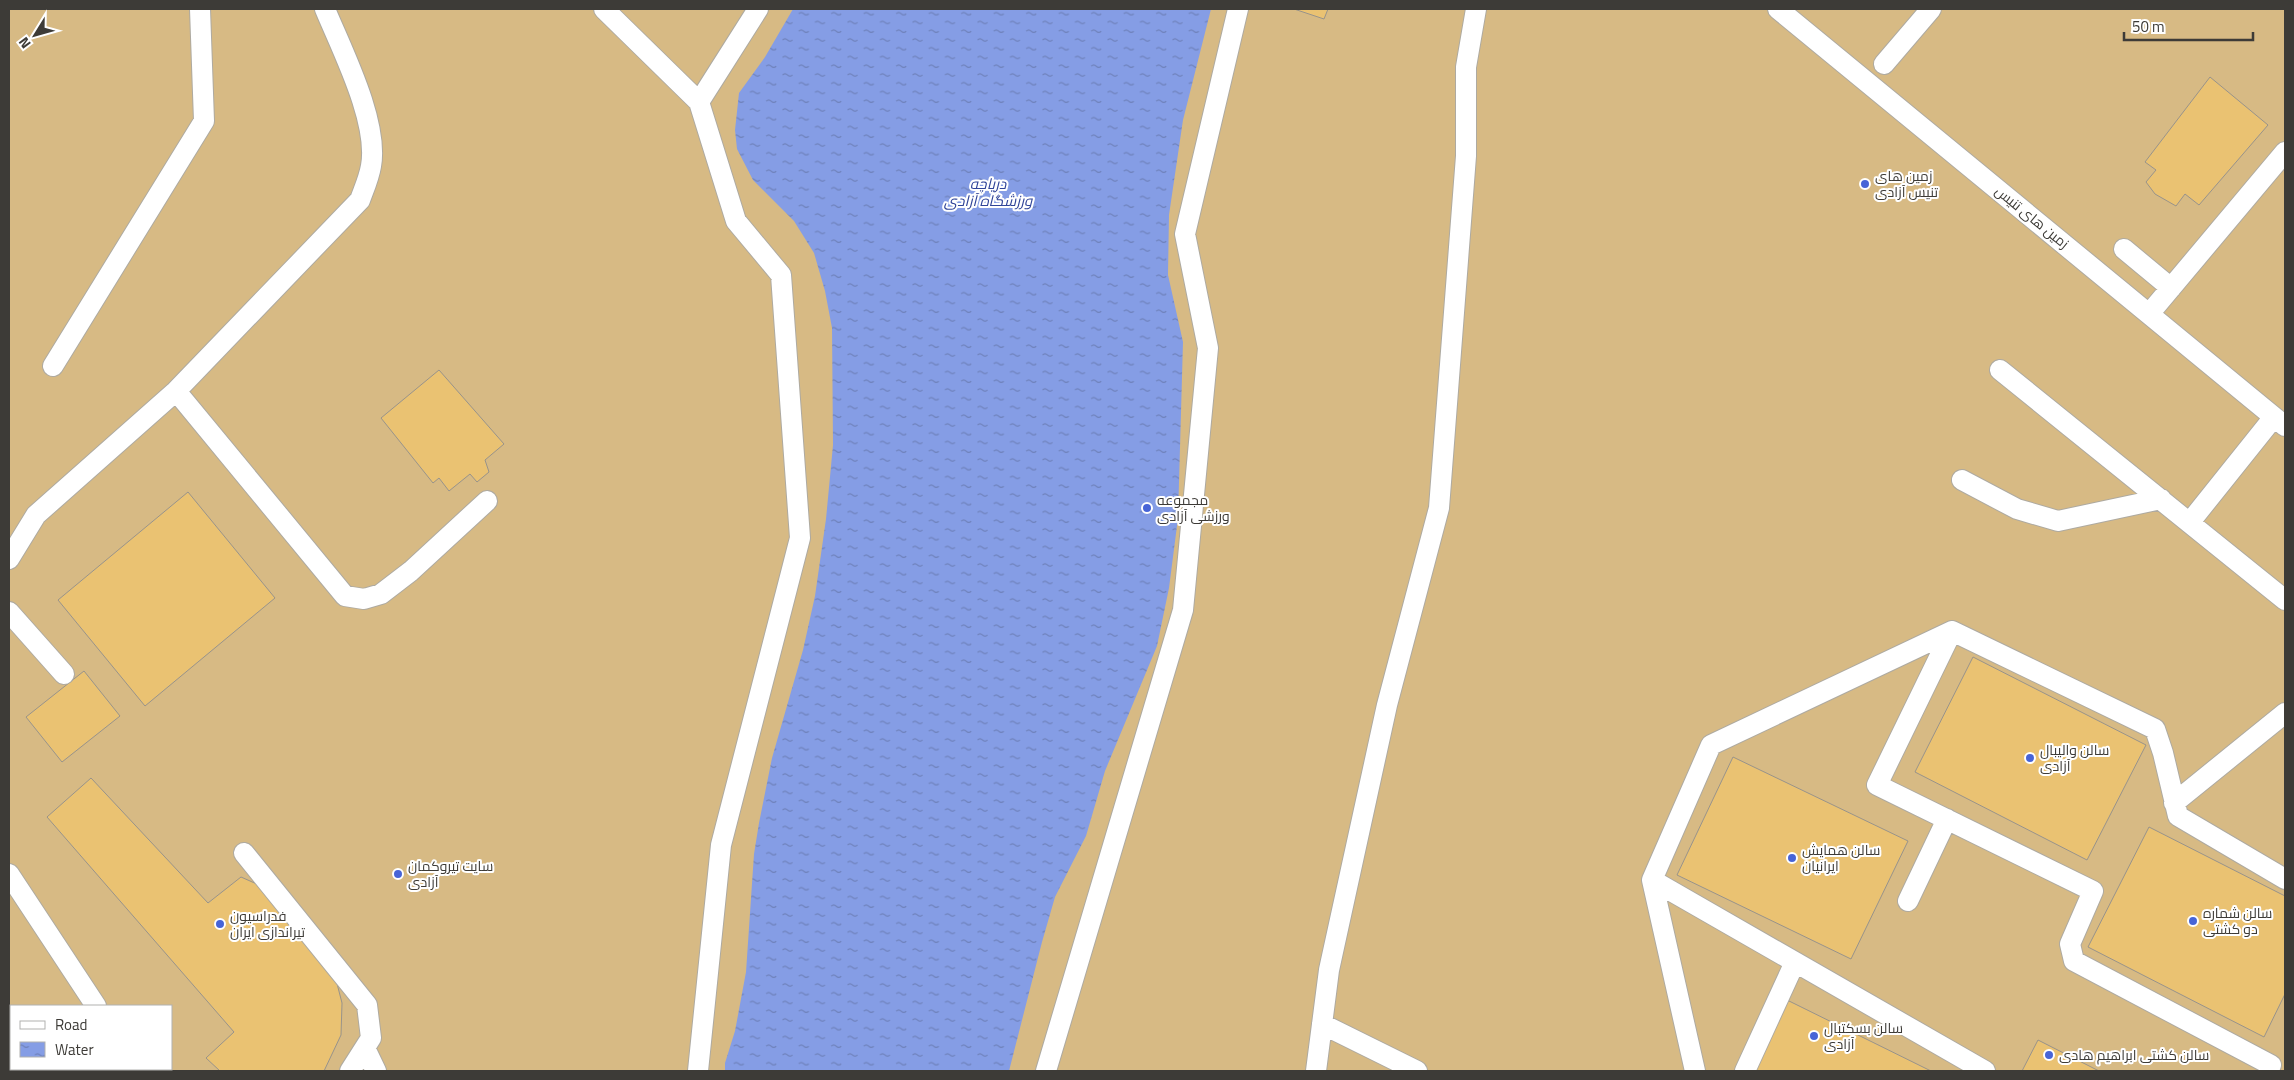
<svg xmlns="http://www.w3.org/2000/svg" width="2294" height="1080" viewBox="0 0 2294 1080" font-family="'Titillium Web',Cairo,sans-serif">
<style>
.pitch{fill:#d7ba84;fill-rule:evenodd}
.water{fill:url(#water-ripples)}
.building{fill:#eac272;stroke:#98938b}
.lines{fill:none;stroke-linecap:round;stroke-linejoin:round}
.minor-casing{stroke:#aeaaa1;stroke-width:22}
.minor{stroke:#fff;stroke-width:20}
.poi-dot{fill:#4764d7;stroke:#fff;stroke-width:2}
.labels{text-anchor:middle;stroke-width:4;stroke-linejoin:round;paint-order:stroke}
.poi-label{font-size:14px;fill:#3d3b37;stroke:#fff;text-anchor:start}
.street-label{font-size:14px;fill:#3d3b37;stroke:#fff}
.water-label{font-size:15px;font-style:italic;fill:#304498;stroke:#fff}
</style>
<defs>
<pattern id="water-ripples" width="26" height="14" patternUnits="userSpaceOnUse" patternTransform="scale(1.25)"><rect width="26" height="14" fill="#859de5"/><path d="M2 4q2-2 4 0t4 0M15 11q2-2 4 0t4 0" fill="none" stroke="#6e81ba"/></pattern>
</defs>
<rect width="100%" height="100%" fill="#eae5dc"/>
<!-- pitch -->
<path class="pitch" d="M 9,9 L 2285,9 L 2285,1071 L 9,1071 ZM 11,1006 L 171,1006 L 171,1069 L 11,1069 Z"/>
<!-- water -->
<path class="water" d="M 793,9 L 1211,9 L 1183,120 L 1169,215 L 1168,275 L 1183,342 L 1178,518 L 1169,588 L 1157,646 L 1105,771 L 1086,836 L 1055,897 L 1042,942 L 1009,1071 L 725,1071 L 725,1063 L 735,1031 L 746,972 L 754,854 L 759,823 L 772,758 L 803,650 L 815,596 L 826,519 L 833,445 L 832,328 L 825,291 L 814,253 L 794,221 L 753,180 L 737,149 L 735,130 L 739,93 L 765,57 Z"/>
<!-- building -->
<path class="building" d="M 1294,9 L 1328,9 L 1324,19 Z
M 2210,77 L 2268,125 L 2199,205 L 2185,194 L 2176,206 L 2155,194 L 2146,182 L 2156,170 L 2145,162 Z
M 439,370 L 504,444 L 485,460 L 489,472 L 477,482 L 470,474 L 449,491 L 439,478 L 433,483 L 381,418 Z
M 188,492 L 275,598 L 145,706 L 58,600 Z
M 1973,657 L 2146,745 L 2087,860 L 1915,772 Z
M 84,671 L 120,716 L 62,762 L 26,717 Z
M 1733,757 L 1908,841 L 1851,959 L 1677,875 Z
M 91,778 L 208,903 L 241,877 L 268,889 L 333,968 L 342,1003 L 341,1035 L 324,1071 L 220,1071 L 206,1058 L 234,1032 L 47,817 Z
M 2149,827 L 2285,896 L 2285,994 L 2264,1037 L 2088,947 Z
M 1787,1000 L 1931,1071 L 1752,1071 Z
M 2038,1040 L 2099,1071 L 2022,1071 Z"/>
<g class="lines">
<!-- minor casing -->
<g class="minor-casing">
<path id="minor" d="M 604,9 L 699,102 L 736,221 L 781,275 L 800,538 L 721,845 L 698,1071
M 1778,9 L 2285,426
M 1884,64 L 1931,9
M 699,102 L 758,9
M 2124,249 L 2171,288
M 2149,314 L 2285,152
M 53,366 L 204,121 L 200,9
M 2000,370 L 2285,600
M 176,391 L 345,596 L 364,599 L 381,594 L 411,571 L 487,501
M 1962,480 L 2017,509 L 2058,521 L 2161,499
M 2190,522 L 2274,417
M 9,559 L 36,515 L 176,391 L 360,200 C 364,189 369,178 371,166 C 379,122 342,50 325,9
M 9,612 L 64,674
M 1952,631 L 1877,785 L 2093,891 L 2070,944 L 2074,961 L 2271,1065
M 2174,803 L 2285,713
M 244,853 L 367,1005 L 371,1038 L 350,1071
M 9,874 L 96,1006
M 1652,880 L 1985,1071
M 1908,901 L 1947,819
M 1322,1024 L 1417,1071
M 365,1048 L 376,1071
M 143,1069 L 145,1071
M 1046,1071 L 1183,610 L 1208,348 L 1185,234 L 1238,9
M 1316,1071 L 1329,970 L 1387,705 L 1439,508 L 1466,156 L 1466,67 L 1476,9
M 1695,1071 L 1652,880 L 1711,745 L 1952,631 L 2155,729 L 2163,753 L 2178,816 L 2285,879
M 1745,1071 L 1795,962"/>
</g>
<!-- minor -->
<use href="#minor" class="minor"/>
</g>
<!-- markers -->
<g class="poi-dot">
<circle cx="1865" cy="184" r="5"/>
<circle cx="1147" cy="508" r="5"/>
<circle cx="2030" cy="758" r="5"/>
<circle cx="1792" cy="858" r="5"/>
<circle cx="398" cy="874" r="5"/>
<circle cx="2193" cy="921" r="5"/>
<circle cx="220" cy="924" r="5"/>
<circle cx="1814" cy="1036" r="5"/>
<circle cx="2049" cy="1055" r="5"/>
</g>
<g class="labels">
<!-- poi labels -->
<g class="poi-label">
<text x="1875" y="181">زمین های<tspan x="1875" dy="16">تنیس آزادی</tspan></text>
<text x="1157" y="505">مجموعه<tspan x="1157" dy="16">ورزشی آزادی</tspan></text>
<text x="2040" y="755">سالن والیبال<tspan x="2040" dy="16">آزادی</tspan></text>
<text x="1802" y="855">سالن همایش<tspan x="1802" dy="16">ایرانیان</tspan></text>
<text x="408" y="871">سایت تیروکمان<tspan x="408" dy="16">آزادی</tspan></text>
<text x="2203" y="918">سالن شماره<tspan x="2203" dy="16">دو کشتی</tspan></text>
<text x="230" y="921">فدراسیون<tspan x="230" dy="16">تیراندازی ایران</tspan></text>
<text x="1824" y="1033">سالن بسکتبال<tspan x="1824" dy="16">آزادی</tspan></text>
<text x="2059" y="1060">سالن کشتی ابراهیم هادی</text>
</g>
<!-- street labels -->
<g class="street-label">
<text transform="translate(2032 217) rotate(39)" y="5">زمین های تنیس</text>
</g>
<!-- water labels -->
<g class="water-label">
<text x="988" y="189">دریاچه<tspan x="988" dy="17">ورزشگاه آزادی</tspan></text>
</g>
</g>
<!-- border -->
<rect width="2294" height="1080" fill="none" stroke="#3d3b37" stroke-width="20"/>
<!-- legend -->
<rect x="10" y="1005" width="162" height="65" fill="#ffffff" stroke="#b1b1af"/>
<rect x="20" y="1021" width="25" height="8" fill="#ffffff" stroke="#b1b1af"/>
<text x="55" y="1030" font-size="15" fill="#3d3b37">Road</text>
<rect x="20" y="1042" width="25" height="15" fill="url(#water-ripples)" stroke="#b1b1af"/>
<text x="55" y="1055" font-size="15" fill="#3d3b37">Water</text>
<!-- north arrow -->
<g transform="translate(35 35) rotate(233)" stroke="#ffffff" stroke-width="4" paint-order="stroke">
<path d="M0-4L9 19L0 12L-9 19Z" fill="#3d3b37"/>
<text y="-8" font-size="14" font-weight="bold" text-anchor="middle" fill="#3d3b37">N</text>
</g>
<!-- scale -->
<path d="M2124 32v8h129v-8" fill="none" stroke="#3d3b37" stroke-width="2.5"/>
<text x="2132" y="32" font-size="15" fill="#3d3b37" stroke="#ffffff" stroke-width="4" paint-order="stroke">50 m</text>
</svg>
